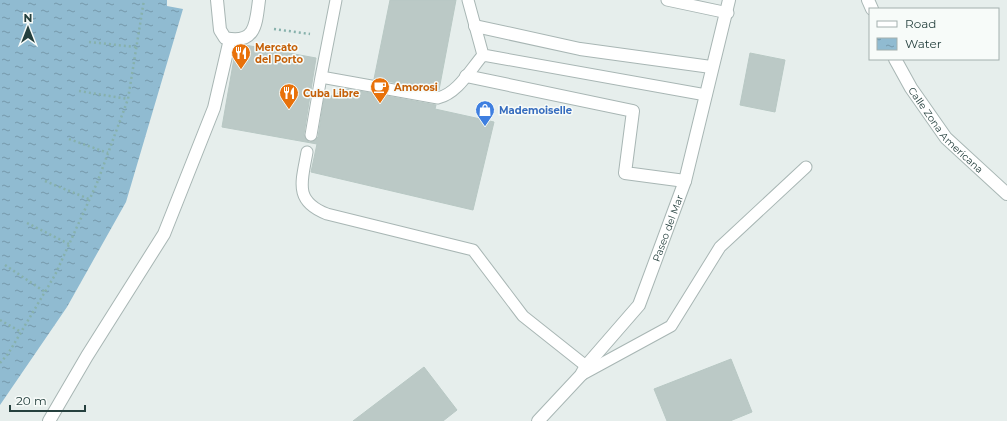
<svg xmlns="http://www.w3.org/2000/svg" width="1007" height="421" viewBox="0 0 1007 421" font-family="Montserrat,sans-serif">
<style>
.water{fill:url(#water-ripples)}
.building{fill:#bbc9c6;stroke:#b8c8c4}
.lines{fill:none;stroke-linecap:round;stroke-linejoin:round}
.lane-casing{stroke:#a8b6b4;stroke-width:13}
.street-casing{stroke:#a8b6b4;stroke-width:14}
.path{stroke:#87b1ac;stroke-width:2.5;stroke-dasharray:2 3;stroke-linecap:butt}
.lane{stroke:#fff;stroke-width:11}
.street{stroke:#fff;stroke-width:12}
.labels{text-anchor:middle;stroke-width:3;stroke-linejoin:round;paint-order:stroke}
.food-label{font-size:10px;font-weight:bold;fill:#c56008;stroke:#f7fbf9;text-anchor:start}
.shop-label{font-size:10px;font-weight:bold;fill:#366cbe;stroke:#f7fbf9;text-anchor:start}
.street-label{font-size:10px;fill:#25403e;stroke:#f7fbf9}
</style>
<defs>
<pattern id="water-ripples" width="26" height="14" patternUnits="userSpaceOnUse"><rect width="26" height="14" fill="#90bbd1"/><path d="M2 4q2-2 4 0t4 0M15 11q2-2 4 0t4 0" fill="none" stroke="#7599ab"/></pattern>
</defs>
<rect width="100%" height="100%" fill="#e6eeec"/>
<!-- water -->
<path class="water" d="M 0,0 L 167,0 L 167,6 L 183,9 L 126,202 L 67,307 L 0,405 Z"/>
<!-- building -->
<path class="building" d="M 390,0 L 456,0 L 439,90 L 374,79 Z
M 245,45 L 316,58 L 304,134 L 305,138 L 309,142 L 314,141 L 318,137 L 324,99 L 348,89 L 436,105 L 435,109 L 494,122 L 473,210 L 311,172 L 317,144 L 222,127 L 236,47 Z
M 750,53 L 785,60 L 775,112 L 740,105 Z
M 731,359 L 752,412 L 730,421 L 667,421 L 654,389 Z
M 424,367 L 457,410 L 443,421 L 353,421 Z"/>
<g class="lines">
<!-- lane casing -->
<g class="lane-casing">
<path id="lane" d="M 336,0 L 321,77 L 438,98 C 458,93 470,70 483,55
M 468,0 L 483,55
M 667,0 L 728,13
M 483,55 L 706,95
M 311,135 L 321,77
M 307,152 C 302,181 293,201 327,214 L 473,250 L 523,316 L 586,366
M 581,375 L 671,326 L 720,247 L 806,167"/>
</g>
<!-- street casing -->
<g class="street-casing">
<g id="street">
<path d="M 217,0 L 220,30 L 225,38 C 256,45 256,23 259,0"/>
<path d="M 868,0 L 872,9"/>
<path d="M 475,26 L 580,49 L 711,67"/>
<path id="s1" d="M 895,59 L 911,88 L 946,138 L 1007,194"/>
<path d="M 466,76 L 633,111 L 625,173 L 685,181"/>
<path d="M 49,421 L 87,356 L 164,234 L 214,108 L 230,39"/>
<path id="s2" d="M 538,421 L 581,375 L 586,366 L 639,305 L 685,181 L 729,0"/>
</g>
</g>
<!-- path -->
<path class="path" d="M 274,29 L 310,34
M 89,42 L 136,47
M 79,91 L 128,99
M 69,139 L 108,153
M 45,181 L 89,199
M 27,223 L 69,244
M 5,265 L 45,292
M 0,320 L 21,332
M 0,363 L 8,354 L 55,275 L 97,183 L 128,99 L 144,0"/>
<!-- lane -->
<use href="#lane" class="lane"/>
<!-- street -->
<use href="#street" class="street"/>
</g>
<!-- icons -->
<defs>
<g id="restaurant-pin" transform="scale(1)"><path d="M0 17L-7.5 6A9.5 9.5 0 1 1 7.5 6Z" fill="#e8710a" stroke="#f7fbf9"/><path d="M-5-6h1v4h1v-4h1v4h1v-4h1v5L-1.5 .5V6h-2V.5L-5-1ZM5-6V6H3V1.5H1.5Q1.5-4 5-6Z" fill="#fff"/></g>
<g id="cafe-pin" transform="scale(1)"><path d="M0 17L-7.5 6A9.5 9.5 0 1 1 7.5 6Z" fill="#e8710a" stroke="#f7fbf9"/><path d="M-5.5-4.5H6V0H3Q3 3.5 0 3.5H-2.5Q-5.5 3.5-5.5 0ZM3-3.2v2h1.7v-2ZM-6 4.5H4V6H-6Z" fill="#fff"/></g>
<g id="shop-pin" transform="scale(1)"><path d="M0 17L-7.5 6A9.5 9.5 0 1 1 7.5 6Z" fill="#3f7fe0" stroke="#f7fbf9"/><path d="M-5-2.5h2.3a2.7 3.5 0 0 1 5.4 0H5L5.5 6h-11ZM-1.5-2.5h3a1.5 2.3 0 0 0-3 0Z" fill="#fff"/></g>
</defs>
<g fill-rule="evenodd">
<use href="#restaurant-pin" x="241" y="53"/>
<use href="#cafe-pin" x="380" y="87"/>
<use href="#restaurant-pin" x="289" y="93"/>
<use href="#shop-pin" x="485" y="110"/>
</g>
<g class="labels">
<!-- food labels -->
<g class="food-label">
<text x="255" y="51">Mercato<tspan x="255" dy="12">del Porto</tspan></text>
<text x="394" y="91">Amorosi</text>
<text x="303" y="97">Cuba Libre</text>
</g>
<!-- shop labels -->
<g class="shop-label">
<text x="499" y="114">Mademoiselle</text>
</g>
<!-- street labels -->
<g class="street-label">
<text dy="4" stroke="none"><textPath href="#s1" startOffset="88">Calle Zona Americana</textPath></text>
<text dy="4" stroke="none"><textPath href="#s2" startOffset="236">Paseo del Mar</textPath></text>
</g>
</g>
<!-- legend -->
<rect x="869" y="8" width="130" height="52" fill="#f7fbf9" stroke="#a3b0ae"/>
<rect x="877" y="21" width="20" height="6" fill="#ffffff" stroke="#a3b0ae"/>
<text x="905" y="28" font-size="12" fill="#25403e">Road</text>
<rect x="877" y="38" width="20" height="12" fill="url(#water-ripples)" stroke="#a3b0ae"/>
<text x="905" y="48" font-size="12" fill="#25403e">Water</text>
<!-- north arrow -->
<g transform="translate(28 28)" stroke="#f7fbf9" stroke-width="3" paint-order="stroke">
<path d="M0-3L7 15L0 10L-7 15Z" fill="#25403e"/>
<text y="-6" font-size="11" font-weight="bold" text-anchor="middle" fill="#25403e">N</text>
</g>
<!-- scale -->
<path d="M10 405v6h75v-6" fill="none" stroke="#25403e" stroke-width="2"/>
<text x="16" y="405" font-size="12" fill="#25403e" stroke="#f7fbf9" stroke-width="3" paint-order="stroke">20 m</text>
</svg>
